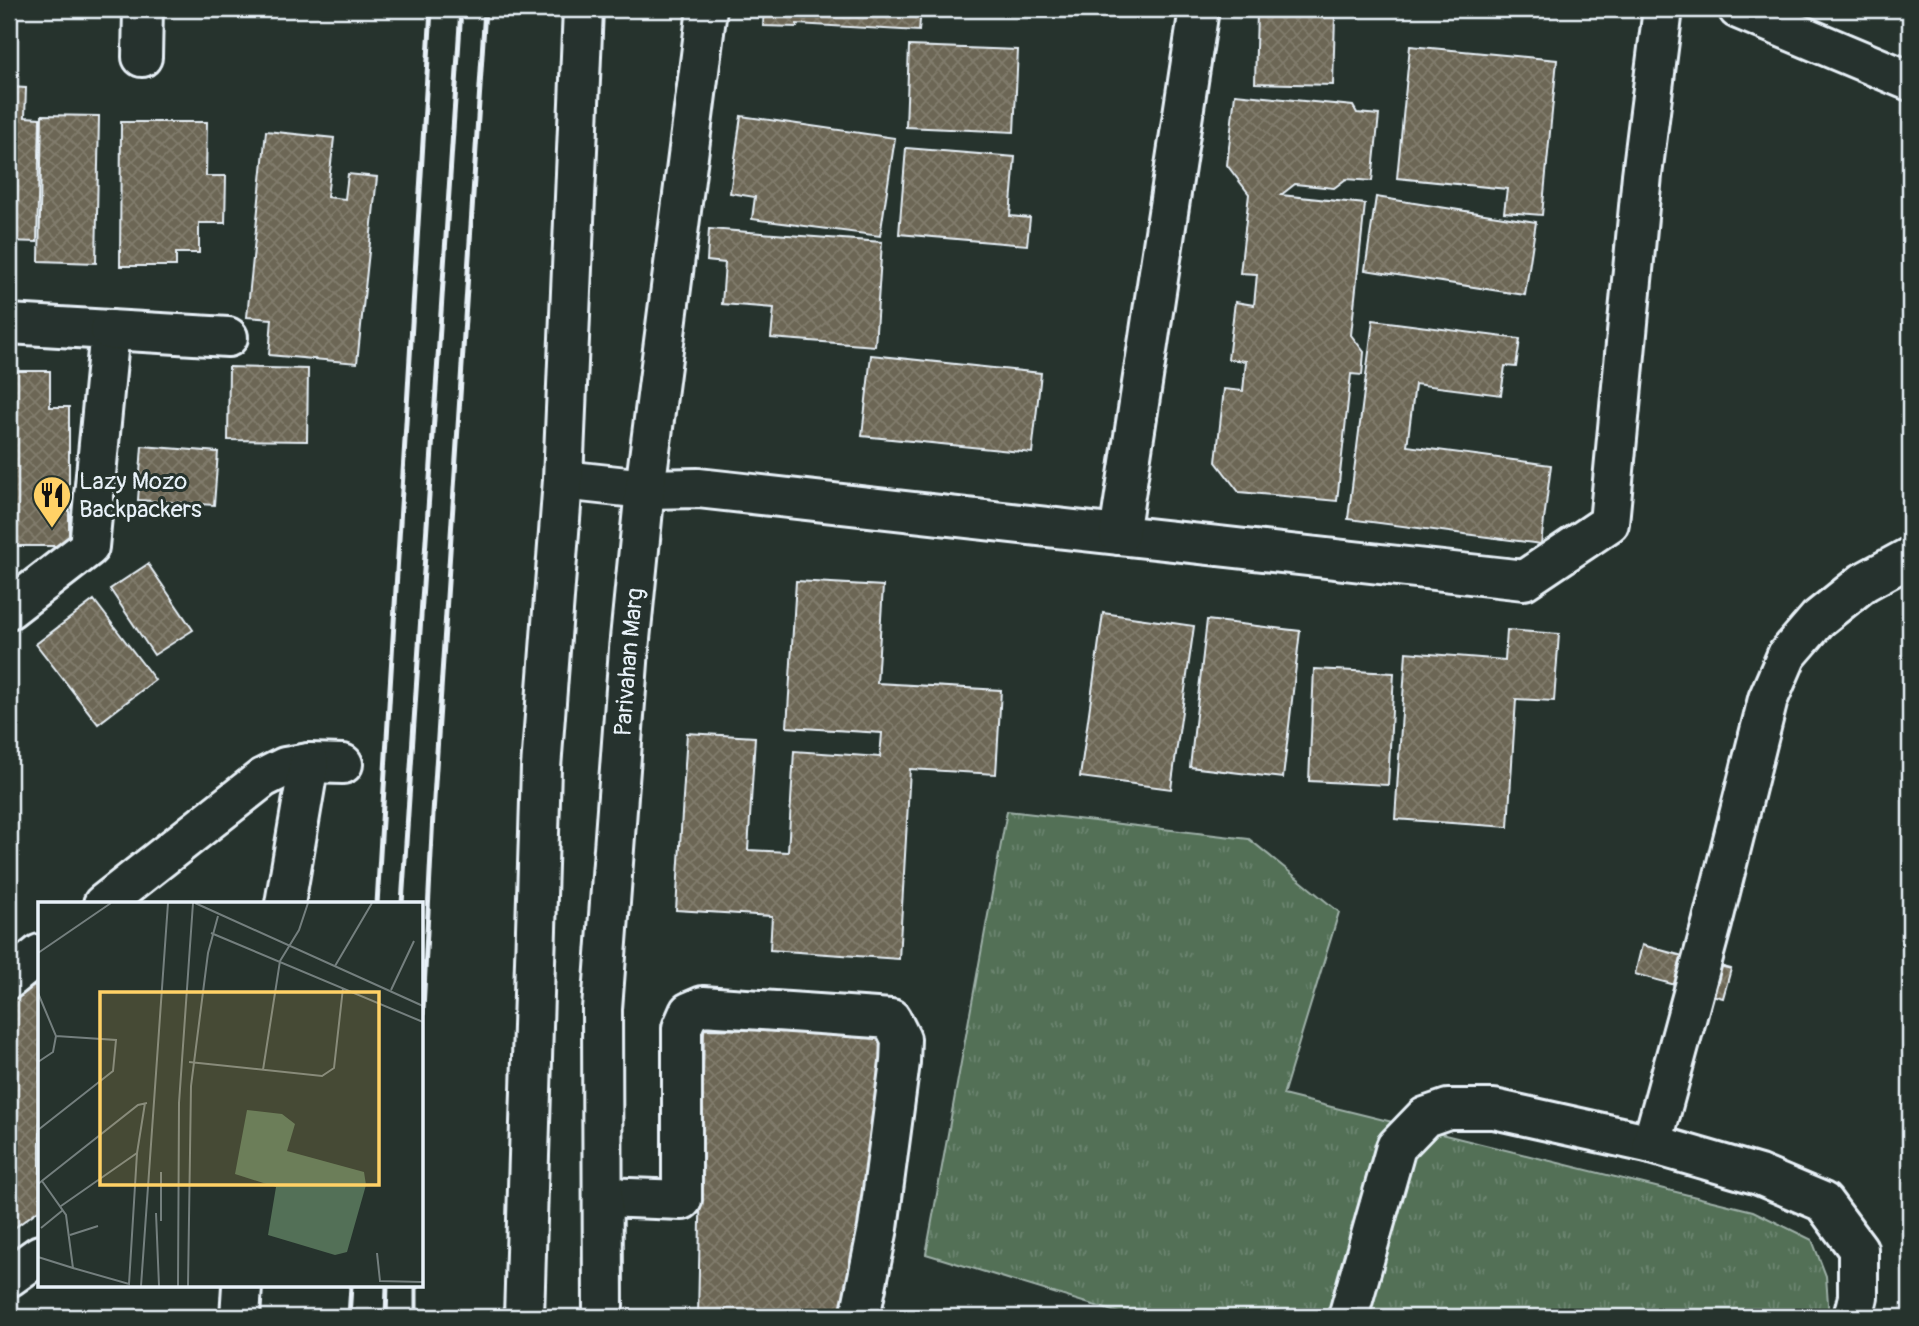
<svg xmlns="http://www.w3.org/2000/svg" width="1919" height="1326" viewBox="0 0 1919 1326" font-family="Pangolin,sans-serif">
<style>
.grass{fill:url(#grass-tufts);stroke:#9eb0a8;stroke-width:2}
.building{fill:url(#building-cross-hatch);stroke:#e8f1f8;stroke-width:2}
.lines{fill:none;stroke-linecap:round;stroke-linejoin:round}
.minor-casing{stroke:#e8f1f8;stroke-width:44}
.minor{stroke:#26332d;stroke-width:38}
.rail{stroke:#e8f1f8;stroke-width:5}
.labels{text-anchor:middle;stroke-width:6;stroke-linejoin:round;paint-order:stroke}
.poi-label{font-size:24px;fill:#e8f1f8;stroke:#26332d;text-anchor:start}
.street-label{font-size:24px;fill:#e8f1f8;stroke:#26332d}
.inset-road{fill:none;stroke:#747f7e;stroke-width:2}
.view{fill:#ffd166;fill-opacity:0.15;stroke:#ffd166;stroke-width:3.5}
.inset-edge{fill:none;stroke:#e8f1f8;stroke-width:3.5}
</style>
<defs>
<pattern id="grass-tufts" width="24" height="20" patternUnits="userSpaceOnUse" patternTransform="scale(1.75)"><rect width="24" height="20" fill="#537057"/><path d="M3 7l-1-3M5 7V3M7 7l1-3M15 17l-1-3M17 17v-4M19 17l1-3" fill="none" stroke="#6c8570"/></pattern>
<pattern id="building-cross-hatch" width="8" height="8" patternUnits="userSpaceOnUse" patternTransform="scale(1.75)"><rect width="8" height="8" fill="#6c6654"/><path d="M0 0l8 8M0 8l8-8" fill="none" stroke="#817c6d"/></pattern>
</defs>
<rect width="100%" height="100%" fill="#26332d"/>
<filter id="ink" filterUnits="userSpaceOnUse"><feTurbulence type="fractalNoise" baseFrequency=".0143" numOctaves="2"/><feDisplacementMap in="SourceGraphic" scale="14" xChannelSelector="R" yChannelSelector="G"/><feConvolveMatrix kernelMatrix="1 2 1 2 8 2 1 2 1" color-interpolation-filters="sRGB"/></filter>
<g filter="url(#ink)">
<!-- grass -->
<path class="grass" d="M 1007,811 L 1249,839 L 1339,912 L 1283,1095 L 1753,1211 L 1812,1240 L 1826,1276 L 1829,1317 L 1132,1317 L 926,1254 Z"/>
<!-- building -->
<path class="building" d="M 764,9 L 921,9 L 919,31 L 797,24 L 797,27 L 763,26 Z
M 1257,13 L 1335,16 L 1333,85 L 1255,83 Z
M 909,46 L 1018,50 L 1014,132 L 906,127 Z
M 1410,46 L 1557,60 L 1542,215 L 1504,212 L 1507,189 L 1397,178 Z
M 9,87 L 26,88 L 25,117 L 40,118 L 37,242 L 9,241 Z
M 1235,94 L 1353,106 L 1357,113 L 1379,115 L 1372,181 L 1346,179 L 1334,188 L 1295,184 L 1281,195 L 1365,204 L 1351,335 L 1364,352 L 1362,375 L 1351,374 L 1337,501 L 1239,492 L 1216,462 L 1224,389 L 1243,391 L 1246,361 L 1228,359 L 1235,302 L 1254,305 L 1257,274 L 1240,273 L 1249,194 L 1227,165 Z
M 42,115 L 99,116 L 96,263 L 39,261 Z
M 741,116 L 895,138 L 880,236 L 752,219 L 755,197 L 730,193 Z
M 121,122 L 207,122 L 206,176 L 226,176 L 225,223 L 199,223 L 199,253 L 176,253 L 176,266 L 120,266 Z
M 266,131 L 334,138 L 327,197 L 345,199 L 348,174 L 377,177 L 357,363 L 269,355 L 272,319 L 247,317 Z
M 906,148 L 1015,157 L 1010,216 L 1030,218 L 1027,245 L 899,234 Z
M 1376,197 L 1536,222 L 1525,295 L 1365,270 Z
M 709,229 L 882,242 L 875,346 L 771,338 L 774,308 L 722,304 L 725,263 L 707,261 Z
M 1373,320 L 1520,339 L 1516,367 L 1505,366 L 1501,395 L 1415,384 L 1407,446 L 1551,465 L 1541,544 L 1348,519 Z
M 871,355 L 1041,373 L 1032,453 L 862,436 Z
M 229,367 L 308,369 L 307,441 L 228,440 Z
M 9,371 L 50,371 L 50,407 L 69,407 L 69,546 L 9,546 Z
M 142,446 L 218,452 L 214,505 L 138,500 Z
M 148,564 L 193,630 L 154,655 L 110,589 Z
M 796,581 L 883,586 L 877,683 L 1001,690 L 996,774 L 910,769 L 899,959 L 770,950 L 772,916 L 676,910 L 687,733 L 755,737 L 748,850 L 788,852 L 794,751 L 880,757 L 882,733 L 787,727 Z
M 94,600 L 155,680 L 98,724 L 36,644 Z
M 1103,613 L 1194,626 L 1171,789 L 1080,777 Z
M 1207,620 L 1300,631 L 1283,778 L 1190,767 Z
M 1507,630 L 1559,634 L 1554,701 L 1516,699 L 1508,827 L 1395,819 L 1406,652 L 1505,660 Z
M 1314,669 L 1394,673 L 1388,785 L 1309,781 Z
M 1642,945 L 1731,969 L 1723,998 L 1635,974 Z
M 40,980 L 40,1209 L 9,1232 L 9,1002 Z
M 704,1029 L 869,1032 L 882,1042 L 884,1057 L 851,1317 L 698,1317 Z"/>
<g class="lines">
<!-- minor casing -->
<g class="minor-casing">
<g id="minor">
<path d="M 1738,9 L 1910,81"/>
<path d="M 142,57 L 143,9"/>
<path d="M 9,324 L 110,330 L 89,547 L 9,609"/>
<path d="M 110,330 L 228,337"/>
<path d="M 563,480 L 645,489 L 698,488 L 1524,580 L 1609,523 L 1642,175 L 1663,9"/>
<path d="M 1119,535 L 1199,9"/>
<path d="M 103,904 L 263,778 L 285,767 L 309,763 L 343,764"/>
<path d="M 285,904 L 309,763"/>
<path d="M 9,979 L 40,954"/>
<path d="M 603,1197 L 682,1200 L 682,1028 L 689,1012 L 703,1006 L 891,1019 L 901,1039 L 900,1062 L 878,1228 L 860,1317"/>
<path d="M 9,1277 L 40,1255"/>
<path d="M 240,1317 L 242,1286"/>
<path d="M 524,1317 L 541,768 L 563,480 L 583,9"/>
<path id="s1" d="M 603,1317 L 602,1009 L 629,649 L 645,489 L 707,9"/>
<path d="M 1348,1317 L 1396,1147 L 1425,1117 L 1448,1109 L 1494,1109 L 1652,1144"/>
<path d="M 1853,1317 L 1858,1297 L 1858,1249 L 1823,1202 L 1759,1175 L 1652,1144 L 1712,924 L 1768,699 L 1787,655 L 1818,619 L 1864,582 L 1910,557"/>
</g>
</g>
<!-- minor -->
<use href="#minor" class="minor"/>
<!-- rail -->
<path class="rail" d="M 377,904 L 431,9
M 402,904 L 461,9
M 422,1029 L 433,814 L 485,9
M 349,1317 L 351,1286
M 386,1317 L 387,1286
M 416,1317 L 416,1286"/>
</g>
</g>
<!-- icons -->
<defs>
<g id="restaurant-pin" transform="scale(2.0125)"><path d="M0 17L-7.5 6A9.5 9.5 0 1 1 7.5 6Z" fill="#ffd166" stroke="#26332d"/><path d="M-5-6h1v4h1v-4h1v4h1v-4h1v5L-1.5 .5V6h-2V.5L-5-1ZM5-6V6H3V1.5H1.5Q1.5-4 5-6Z" fill="#111"/></g>
</defs>
<g fill-rule="evenodd">
<use href="#restaurant-pin" x="52" y="495"/>
</g>
<g class="labels">
<!-- poi labels -->
<g class="poi-label">
<text x="79" y="489">Lazy Mozo<tspan x="79" dy="28">Backpackers</tspan></text>
</g>
<!-- street labels -->
<g class="street-label">
<text dy="8" stroke="none"><textPath href="#s1" startOffset="656">Parivahan Marg</textPath></text>
</g>
</g>
<!-- overview -->
<g transform="translate(38 902)">
<rect width="385" height="385" fill="#26332d"/>
<path d="M 209,208 L 244,212 L 257,222 L 249,249 L 326,270 L 328,283 L 309,350 L 297,353 L 230,333 L 238,285 L 197,272 Z" fill="#537057"/>
<path class="inset-road" d="M 157,1 L 385,104M 173,31 L 385,120M 0,51 L 73,1M 297,64 L 334,1M 353,88 L 376,39M 0,91 L 18,134 L 15,150 L 0,160M 151,160 L 284,174 L 296,166 L 305,86M 225,168 L 242,59 L 261,28 L 270,1M 0,228 L 75,169 L 78,138 L 18,134M 123,270 L 123,319M 0,282 L 100,203 L 109,201M 23,304 L 99,251M 118,311 L 121,384M 3,326 L 25,308M 32,333 L 60,324M 339,351 L 342,379 L 385,380M 0,355 L 35,366 L 28,313 L 4,279M 35,366 L 91,382 L 99,251 L 107,201M 103,384 L 130,1M 140,384 L 141,201 L 155,1M 150,384 L 153,184 L 170,51 L 180,14"/>
<path class="view" d="M 62,90 L 341,90 L 341,283 L 62,283 Z"/>
<rect width="385" height="385" class="inset-edge"/>
</g>
<!-- margin -->
<rect width="1919" height="1326" fill="none" stroke="#26332d" stroke-width="35"/>
<rect x="18" y="18" width="1884" height="1291" fill="none" stroke="#e8f1f8" stroke-width="2.5" filter="url(#ink)"/>
</svg>
